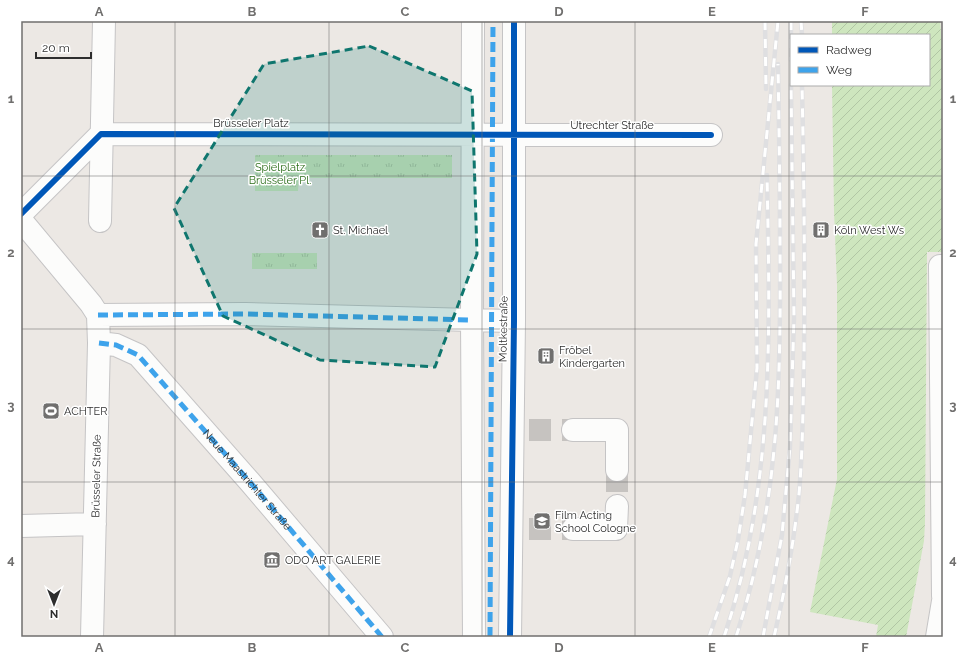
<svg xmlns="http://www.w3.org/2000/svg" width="964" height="658" viewBox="0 0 964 658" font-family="Raleway,sans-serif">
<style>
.park{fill:url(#park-tufts)}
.garden{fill:url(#garden-furrows)}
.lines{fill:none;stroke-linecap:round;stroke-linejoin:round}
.minor-tunnel{stroke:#c6c3c0;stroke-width:22;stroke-dasharray:22 11;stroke-linecap:butt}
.minor-casing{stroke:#c5c4c5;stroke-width:24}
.minor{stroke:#fcfcfb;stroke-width:22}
.rail-casing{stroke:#dfdfe1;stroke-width:4.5}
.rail{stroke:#fff;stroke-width:3;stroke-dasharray:9;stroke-linecap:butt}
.quiet{stroke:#3ea3eb;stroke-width:5;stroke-dasharray:10 5;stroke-linecap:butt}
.cycleway-casing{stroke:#fff;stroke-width:8}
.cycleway{stroke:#0057b8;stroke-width:6}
.marked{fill:#0f766e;fill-opacity:0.2;stroke:#0f766e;stroke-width:3;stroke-dasharray:8 5;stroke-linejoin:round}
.grid{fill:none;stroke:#706f6e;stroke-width:1;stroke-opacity:0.55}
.labels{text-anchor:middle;stroke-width:3;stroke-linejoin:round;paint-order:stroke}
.street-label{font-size:11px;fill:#2e2e2e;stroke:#fff}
.park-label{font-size:11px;fill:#2c6e1b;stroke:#fff}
.poi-label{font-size:11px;fill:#2e2e2e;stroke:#fff;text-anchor:start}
.neatline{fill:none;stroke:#706f6e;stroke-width:1.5}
.grid-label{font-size:13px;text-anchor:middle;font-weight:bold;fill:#706f6e}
</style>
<defs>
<pattern id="park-tufts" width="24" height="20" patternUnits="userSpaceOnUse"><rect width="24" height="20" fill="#cee6be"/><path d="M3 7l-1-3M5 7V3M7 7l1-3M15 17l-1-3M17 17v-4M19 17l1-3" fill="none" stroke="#b1c6a4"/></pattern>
<pattern id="garden-furrows" width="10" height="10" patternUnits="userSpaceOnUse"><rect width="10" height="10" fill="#cee6be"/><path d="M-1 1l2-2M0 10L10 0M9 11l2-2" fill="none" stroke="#b1c6a4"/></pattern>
</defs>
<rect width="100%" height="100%" fill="#ece8e4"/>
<!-- park -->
<path class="park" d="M 255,155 L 452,155 L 452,178 L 299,178 L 298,191 L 255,191 Z
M 252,253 L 317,253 L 317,269 L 252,269 Z"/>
<!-- garden -->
<path class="garden" d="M 832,21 L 940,21 L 943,53 L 943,252 L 927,252 L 925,523 L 924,541 L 906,637 L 876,637 L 878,625 L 810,612 L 837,479 L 837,285 L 834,211 L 832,85 L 929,85 L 929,35 L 832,35 Z"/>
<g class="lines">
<!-- minor-tunnel -->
<path class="minor-tunnel" d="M 529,430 L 573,430
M 617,470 L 617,506
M 529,529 L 573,529"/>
<!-- minor casing -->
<g class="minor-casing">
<path id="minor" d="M 473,21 L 472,320 L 474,637
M 21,214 L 101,134 L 711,135
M 21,220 L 91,304 L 98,315 L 99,343 L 92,637
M 100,221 L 104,21
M 943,266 L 940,266 L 943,596
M 98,315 L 245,314 L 514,321
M 99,343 L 116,345 L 138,355 L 250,482 L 382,637
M 573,430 L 617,430 L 617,470
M 21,526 L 95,524
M 573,529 L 616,529 L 617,506
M 510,637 L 514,321 L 514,21
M 937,637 L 943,601"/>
</g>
<!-- minor -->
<use href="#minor" class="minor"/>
<!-- rail casing -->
<g class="rail-casing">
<path id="rail" d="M 765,21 L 766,89
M 791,21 L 791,60
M 801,21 L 802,35
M 709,637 L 730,576 L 738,540 L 745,495 L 757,368 L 756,244 L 778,21
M 724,637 C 775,486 770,332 767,175
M 736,637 C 779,505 781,385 780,248 C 780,187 779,125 778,64
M 763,637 L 782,535 L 790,447 L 794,318 L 791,85
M 774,637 C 785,590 794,542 799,494 C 803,449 803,403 804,358 C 805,267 804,176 802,85"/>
</g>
<!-- rail -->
<use href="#rail" class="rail"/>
<!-- quiet -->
<g class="quiet">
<path d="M 98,315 L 245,314 L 472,320"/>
<path id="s1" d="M 99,343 L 116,345 L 138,355 L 250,482 L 382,637"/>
<path d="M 490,637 L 493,21"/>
</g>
<!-- cycleway casing -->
<g class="cycleway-casing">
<path id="cycleway" d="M 21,214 L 101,134 L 711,135
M 510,637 L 514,321 L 514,21"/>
</g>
<!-- cycleway -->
<use href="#cycleway" class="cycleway"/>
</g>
<!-- marked area -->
<path class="marked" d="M 369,46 L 472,91 L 477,254 L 435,367 L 320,360 L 223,316 L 174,208 L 264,64 Z"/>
<!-- grid -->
<path class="grid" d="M 175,21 L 175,637M 329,21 L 329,637M 482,21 L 482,637M 635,21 L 635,637M 789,21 L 789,637M 21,176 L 943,176M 21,329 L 943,329M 21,482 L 943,482"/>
<!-- icons -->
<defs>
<g id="church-square" transform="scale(0.9)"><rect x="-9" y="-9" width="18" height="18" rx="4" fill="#706f6e" stroke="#fff"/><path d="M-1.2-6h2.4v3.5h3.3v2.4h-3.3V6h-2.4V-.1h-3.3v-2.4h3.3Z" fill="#fff"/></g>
<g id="building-square" transform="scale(0.9)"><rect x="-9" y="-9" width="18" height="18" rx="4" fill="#706f6e" stroke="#fff"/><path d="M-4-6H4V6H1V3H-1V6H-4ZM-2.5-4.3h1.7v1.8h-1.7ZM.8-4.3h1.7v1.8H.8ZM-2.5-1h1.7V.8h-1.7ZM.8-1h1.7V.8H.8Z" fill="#fff"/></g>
<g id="stadium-square" transform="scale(0.9)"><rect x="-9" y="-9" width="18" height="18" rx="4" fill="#706f6e" stroke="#fff"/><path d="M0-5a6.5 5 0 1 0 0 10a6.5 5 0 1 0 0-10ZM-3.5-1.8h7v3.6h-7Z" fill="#fff"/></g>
<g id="university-square" transform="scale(0.9)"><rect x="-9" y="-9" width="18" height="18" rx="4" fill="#706f6e" stroke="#fff"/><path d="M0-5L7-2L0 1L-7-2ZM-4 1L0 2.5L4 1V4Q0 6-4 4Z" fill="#fff"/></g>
<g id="museum-square" transform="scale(0.9)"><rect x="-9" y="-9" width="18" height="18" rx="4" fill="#706f6e" stroke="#fff"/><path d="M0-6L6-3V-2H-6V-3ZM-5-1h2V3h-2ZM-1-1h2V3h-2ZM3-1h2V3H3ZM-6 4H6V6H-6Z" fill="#fff"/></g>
</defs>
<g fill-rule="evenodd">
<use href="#church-square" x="320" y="230"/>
<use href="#building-square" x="821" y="230"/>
<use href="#building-square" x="546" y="356"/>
<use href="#stadium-square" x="51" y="411"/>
<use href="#university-square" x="542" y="521"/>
<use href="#museum-square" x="272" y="560"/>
</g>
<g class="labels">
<!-- street labels -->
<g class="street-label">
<text x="251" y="127">Brüsseler Platz</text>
<text x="612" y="129">Utrechter Straße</text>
<text transform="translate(503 329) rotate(-89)" y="4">Moltkestraße</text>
<text transform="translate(96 476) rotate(-89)" y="4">Brüsseler Straße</text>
<text dy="4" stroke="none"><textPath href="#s1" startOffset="207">Neue Maastrichter Straße</textPath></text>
</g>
<!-- park labels -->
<g class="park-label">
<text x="280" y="171">Spielplatz<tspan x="280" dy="13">Brüsseler Pl.</tspan></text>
</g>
<!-- poi labels -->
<g class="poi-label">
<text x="333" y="234">St. Michael</text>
<text x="834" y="234">Köln West Ws</text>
<text x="559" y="354">Fröbel<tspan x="559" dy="13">Kindergarten</tspan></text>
<text x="64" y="415">ACHTER</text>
<text x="555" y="519">Film Acting<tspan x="555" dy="13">School Cologne</tspan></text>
<text x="285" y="564">ODO ART GALERIE</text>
</g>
</g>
<!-- border -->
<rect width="964" height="658" fill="none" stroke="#ffffff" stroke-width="44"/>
<!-- legend -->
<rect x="790" y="34" width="140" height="52" fill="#ffffff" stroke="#ababab"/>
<rect x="798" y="47" width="20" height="6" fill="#0057b8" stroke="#ababab"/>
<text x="826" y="54" font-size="12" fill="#2e2e2e">Radweg</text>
<rect x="798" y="67" width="20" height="6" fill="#3ea3eb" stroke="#ababab"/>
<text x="826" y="74" font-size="12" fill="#2e2e2e">Weg</text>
<!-- north arrow -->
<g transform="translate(54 604) rotate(180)" stroke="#ffffff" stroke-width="3" paint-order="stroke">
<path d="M0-3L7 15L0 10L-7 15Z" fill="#2e2e2e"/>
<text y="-6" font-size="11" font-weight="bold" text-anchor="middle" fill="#2e2e2e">N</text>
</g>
<!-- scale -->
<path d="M36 52v6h55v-6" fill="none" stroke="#2e2e2e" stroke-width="2"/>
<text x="42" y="52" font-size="12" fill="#2e2e2e" stroke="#ffffff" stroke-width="3" paint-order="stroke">20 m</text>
<rect x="22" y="22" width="920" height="614" class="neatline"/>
<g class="grid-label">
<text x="99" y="16">A</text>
<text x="252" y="16">B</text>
<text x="405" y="16">C</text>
<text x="559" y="16">D</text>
<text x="712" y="16">E</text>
<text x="865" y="16">F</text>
<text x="11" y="103">1</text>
<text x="953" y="103">1</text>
<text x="11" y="257">2</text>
<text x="953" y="257">2</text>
<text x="11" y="410">3</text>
<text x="953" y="410">3</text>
<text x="11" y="564">4</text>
<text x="953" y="564">4</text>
<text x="99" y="652">A</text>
<text x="252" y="652">B</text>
<text x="405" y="652">C</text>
<text x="559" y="652">D</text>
<text x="712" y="652">E</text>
<text x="865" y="652">F</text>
</g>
</svg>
